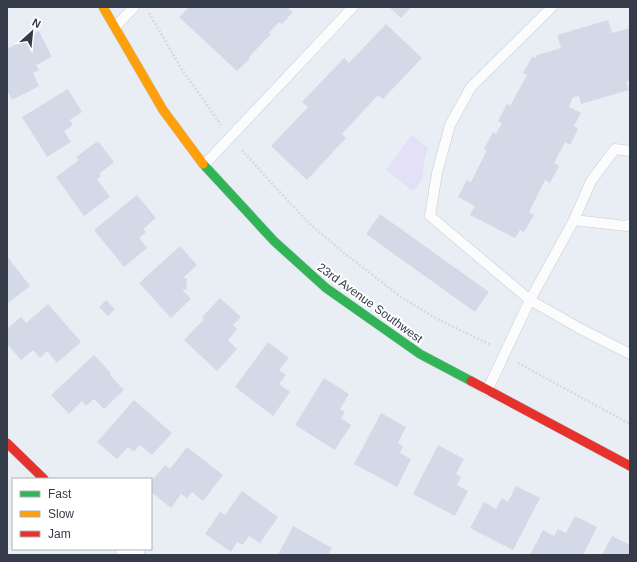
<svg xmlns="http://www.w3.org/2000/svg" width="637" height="562" viewBox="0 0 637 562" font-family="Arial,sans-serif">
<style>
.green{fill:#e4e0f8}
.building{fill:#d4d9e8}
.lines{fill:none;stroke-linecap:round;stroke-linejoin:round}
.lane-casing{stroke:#c6ccd4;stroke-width:11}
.street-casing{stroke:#c6ccd4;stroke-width:22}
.fast-casing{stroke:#c6ccd4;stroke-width:10}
.slow-casing{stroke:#c6ccd4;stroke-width:10}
.jam-casing{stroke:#c6ccd4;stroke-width:10}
.path{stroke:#d7d9da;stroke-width:2.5;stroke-dasharray:2 2;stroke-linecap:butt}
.lane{stroke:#fcfcfd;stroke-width:10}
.street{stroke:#fcfcfd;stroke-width:21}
.fast{stroke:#30b455;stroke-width:9}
.slow{stroke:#ff9f0a;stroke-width:9}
.jam{stroke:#e5322d;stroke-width:9}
.labels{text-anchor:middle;stroke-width:4;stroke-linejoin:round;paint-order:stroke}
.street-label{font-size:12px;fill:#333c48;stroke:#fff}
</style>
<rect width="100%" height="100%" fill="#e9eef4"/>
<!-- green -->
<path class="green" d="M 412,135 L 428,148 L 425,158 L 422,180 L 413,191 L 386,170 Z"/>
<!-- building -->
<path class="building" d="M 189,7 L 290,7 L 289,9 L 293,12 L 282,24 L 279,22 L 269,33 L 271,34 L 249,57 L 250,58 L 237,71 L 179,17 Z
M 389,7 L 411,7 L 401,18 Z
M 608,20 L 612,33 L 630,28 L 630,81 L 626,82 L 629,90 L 581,104 L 579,96 L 573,97 L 569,107 L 581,113 L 574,126 L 578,129 L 570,145 L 565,142 L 554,163 L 559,166 L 550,183 L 545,180 L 529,212 L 534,215 L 524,232 L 520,230 L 515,238 L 470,215 L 475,206 L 458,197 L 467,180 L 471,182 L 487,150 L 484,149 L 493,132 L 496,134 L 502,123 L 498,121 L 507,104 L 510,106 L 527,75 L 523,73 L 532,57 L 535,58 L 537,55 L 561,48 L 557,35 Z
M 386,24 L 422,58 L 383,99 L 378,95 L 342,134 L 346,138 L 307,180 L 271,146 L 308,107 L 302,102 L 344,58 L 349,63 Z
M 39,31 L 52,57 L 36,65 L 39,70 L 33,73 L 39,86 L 12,100 L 7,90 L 7,49 L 16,44 L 16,43 Z
M 68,89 L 82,112 L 70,120 L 73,125 L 64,131 L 71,142 L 47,157 L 22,117 Z
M 98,141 L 114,162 L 99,174 L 101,176 L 97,179 L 110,197 L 84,216 L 56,177 L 79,160 L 76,157 Z
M 137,195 L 156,218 L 143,229 L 146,232 L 139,238 L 147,248 L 124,267 L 94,230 Z
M 380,214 L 489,292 L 475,312 L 366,234 Z
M 180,246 L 197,265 L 183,278 L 187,278 L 186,290 L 182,289 L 191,299 L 171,318 L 139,283 Z
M 7,256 L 30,286 L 7,304 Z
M 220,298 L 241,317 L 233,325 L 237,329 L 228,340 L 237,349 L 217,371 L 184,340 L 204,319 L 202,317 Z
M 106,300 L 115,309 L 108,316 L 99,307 Z
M 48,304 L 81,342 L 57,363 L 47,351 L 40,358 L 33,350 L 21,360 L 7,344 L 7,329 L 21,317 L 26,323 Z
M 268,342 L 289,358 L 279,370 L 286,375 L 279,384 L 290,392 L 273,416 L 235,387 Z
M 94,355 L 111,373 L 110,375 L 124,390 L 104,409 L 94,399 L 86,406 L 82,401 L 69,414 L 51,395 Z
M 324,378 L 349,394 L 340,409 L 345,412 L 341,418 L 351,425 L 335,450 L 295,425 Z
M 134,400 L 172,433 L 152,455 L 140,445 L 134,452 L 128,447 L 117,459 L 97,442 Z
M 381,413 L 406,427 L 398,443 L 403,446 L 400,453 L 411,459 L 397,487 L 354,464 Z
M 438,445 L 464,459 L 456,474 L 461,477 L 457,485 L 468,491 L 455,516 L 413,494 Z
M 187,447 L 223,475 L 203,501 L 192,492 L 187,498 L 181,494 L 171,508 L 151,492 L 151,482 L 165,465 L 170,469 Z
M 516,486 L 540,498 L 513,550 L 470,528 L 484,502 L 496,509 L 502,498 L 508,502 Z
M 242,491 L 278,517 L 260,543 L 249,536 L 243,545 L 237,542 L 231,552 L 205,534 L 220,512 L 225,515 Z
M 575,516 L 597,527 L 583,555 L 530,555 L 543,530 L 554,536 L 558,529 L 566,533 Z
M 293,526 L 332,548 L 328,555 L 278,555 Z
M 612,536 L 630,545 L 630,555 L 602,555 Z"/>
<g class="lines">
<!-- lane casing -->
<g class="lane-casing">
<path id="lane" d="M 552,7 L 471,87 L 450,125 L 437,173 L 430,216 L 530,300 L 579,328 L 630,354
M 115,27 L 134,7
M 630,151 L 615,149 L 591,181 L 574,220 L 626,226 L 630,224
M 204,165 L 353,7
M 487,391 L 530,300 L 574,220"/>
</g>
<!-- street casing -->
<g class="street-casing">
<path id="street" d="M 126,549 L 134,555"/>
</g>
<!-- fast casing -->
<g class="fast-casing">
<path id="fast" d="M 203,164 L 274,241 L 326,288 L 420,354 L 471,381"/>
</g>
<!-- slow casing -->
<g class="slow-casing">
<path id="slow" d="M 103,7 L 163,110 L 203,164"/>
</g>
<!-- jam casing -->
<g class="jam-casing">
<path id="jam" d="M 471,381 L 630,466
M 7,443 L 44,479"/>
</g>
<!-- path -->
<path class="path" d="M 149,13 L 181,68 L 221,125
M 242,150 L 275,187 L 310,224 L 344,253 L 401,297 L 435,318 L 491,345
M 518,363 L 630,424"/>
<!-- lane -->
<use href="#lane" class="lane"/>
<!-- street -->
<use href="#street" class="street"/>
<!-- fast -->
<use href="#fast" class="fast"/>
<!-- slow -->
<use href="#slow" class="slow"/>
<!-- jam -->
<use href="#jam" class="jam"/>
</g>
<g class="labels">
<!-- street labels -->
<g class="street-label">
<text transform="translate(370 303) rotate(36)" y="4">23rd Avenue Southwest</text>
</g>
</g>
<!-- border -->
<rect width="637" height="562" fill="none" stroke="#333c48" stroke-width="16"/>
<!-- legend -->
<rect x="12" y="478" width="140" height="72" fill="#ffffff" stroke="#adb1b6"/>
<rect x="20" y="491" width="20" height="6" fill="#30b455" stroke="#adb1b6"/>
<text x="48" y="498" font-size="12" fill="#333c48">Fast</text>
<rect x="20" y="511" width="20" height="6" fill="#ff9f0a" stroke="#adb1b6"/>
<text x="48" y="518" font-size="12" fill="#333c48">Slow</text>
<rect x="20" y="531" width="20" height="6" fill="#e5322d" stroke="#adb1b6"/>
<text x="48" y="538" font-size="12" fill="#333c48">Jam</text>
<!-- north arrow -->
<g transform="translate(32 32) rotate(27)" stroke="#ffffff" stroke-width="3" paint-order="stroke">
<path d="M0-3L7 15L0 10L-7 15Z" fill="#333c48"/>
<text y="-6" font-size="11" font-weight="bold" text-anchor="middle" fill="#333c48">N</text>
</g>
</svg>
